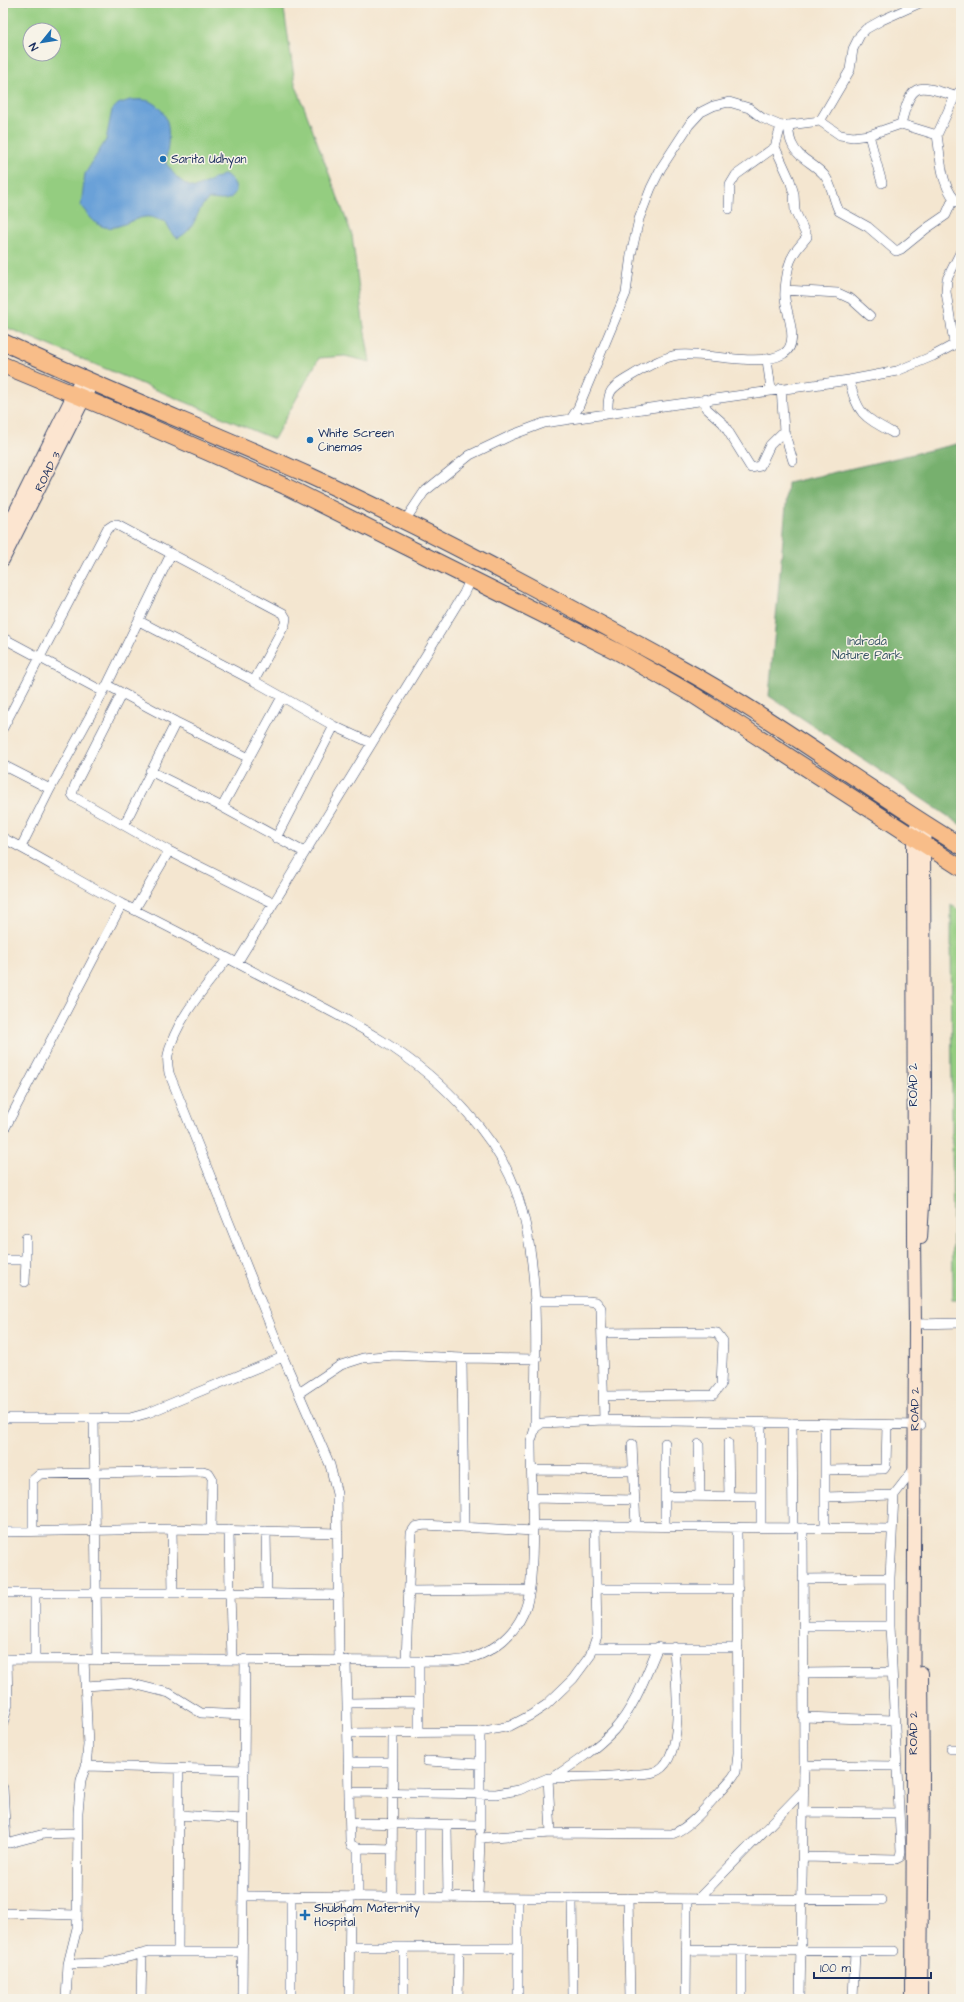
<svg xmlns="http://www.w3.org/2000/svg" width="964" height="2002" viewBox="0 0 964 2002" font-family="'Architects Daughter',sans-serif">
<style>
.green{fill:#94cd80;stroke:#587e6f;fill-rule:evenodd}
.forest{fill:#77b06e;stroke:#497066}
.water{fill:#6ba1d8;stroke:#43689b}
.lines{fill:none;stroke-linecap:round;stroke-linejoin:round}
.street-casing{stroke:#3c4a6f;stroke-width:10}
.secondary-casing{stroke:#3c4a6f;stroke-width:14}
.highway-casing{stroke:#3c4a6f;stroke-width:18}
.street{stroke:#fff;stroke-width:9}
.secondary{stroke:#fce5d0;stroke-width:12}
.highway{stroke:#f8bd89;stroke-width:16}
.poi-dot{fill:#1f6fb2;stroke:#f7f3e8;stroke-width:1.5}
.labels{text-anchor:middle;stroke-width:3;stroke-linejoin:round;paint-order:stroke}
.poi-label{font-size:12px;fill:#1b2f5e;stroke:#f7f3e8;text-anchor:start}
.street-label{font-size:12px;fill:#1b2f5e;stroke:#f7f3e8}
.park-label{font-size:12px;fill:#395666;stroke:#f7f3e8}
</style>
<rect width="100%" height="100%" fill="#f7f3e8"/>
<filter id="ink" filterUnits="userSpaceOnUse"><feTurbulence type="fractalNoise" baseFrequency=".025" numOctaves="2"/><feDisplacementMap in="SourceGraphic" scale="8" xChannelSelector="R" yChannelSelector="G"/><feConvolveMatrix kernelMatrix="1 2 1 2 8 2 1 2 1" color-interpolation-filters="sRGB"/></filter>
<filter id="wash" filterUnits="userSpaceOnUse"><feTurbulence type="fractalNoise" baseFrequency=".012" numOctaves="4" result="noise"/><feDisplacementMap in="SourceGraphic" scale="16" xChannelSelector="R" yChannelSelector="G"/><feGaussianBlur stdDeviation="0.9" result="paint"/><feColorMatrix in="noise" values="0 0 0 0 0 0 0 0 0 0 0 0 0 0 0 0 0 1.4 0 .05"/><feComposite in="paint" operator="in"/></filter>
<g filter="url(#wash)">
<rect width="100%" height="100%" fill="#f4e6d0"/>
<!-- green -->
<path class="green" d="M 3,3 L 283,3 L 295,83 L 352,235 L 363,321 L 370,362 L 345,356 L 319,358 L 274,439 L 3,326 ZM 30,30 L 54,30 L 54,54 L 30,54 Z
M 951,904 L 961,912 L 961,1300 L 953,1300 Z"/>
<!-- forest -->
<path class="forest" d="M 961,443 L 961,825 L 769,696 L 788,483 Z"/>
<!-- water -->
<path class="water" d="M 130,100 C 136,100 146,99 151,102 C 175,115 168,141 166,163 C 174,175 181,184 195,188 L 225,174 C 232,179 236,183 236,191 C 229,204 220,199 209,199 C 194,210 199,227 178,238 L 173,235 L 166,222 C 159,220 152,216 145,217 C 128,219 112,236 95,222 C 90,218 85,211 81,206 L 85,174 L 106,140 L 112,110 L 118,104 Z"/>
</g>
<g filter="url(#ink)">
<g class="lines">
<!-- street casing -->
<g class="street-casing">
<path id="street" d="M 820,121 L 840,135 L 853,137 L 869,135 L 901,124 L 937,135 C 941,158 940,190 961,205
M 901,124 C 912,81 916,84 955,96
M 788,125 C 789,131 789,138 792,144 C 798,159 816,164 825,176 C 833,187 833,200 839,211 L 868,227 L 896,251 L 901,249 L 927,228 L 946,215 L 953,199
M 869,135 L 882,183
M 937,135 L 955,96 L 961,90
M 729,209 L 730,185 L 736,175 L 775,147
M 785,290 L 838,293 L 851,299 L 870,316
M 954,343 L 946,292 L 947,279 L 961,251
M 767,360 L 771,389
M 849,380 C 858,414 862,416 893,433
M 781,388 L 784,431 L 793,461
M 705,399 L 706,408 L 723,423 L 751,468 L 760,466 L 770,445 L 784,431
M 608,413 C 607,390 611,388 631,376 C 644,368 663,357 678,355 C 708,352 758,368 783,354 C 801,344 786,313 785,298 C 784,288 787,274 789,265 C 792,253 800,246 807,237 L 795,211 L 794,194 L 790,180 L 775,147 L 781,126 L 820,121 L 850,70 L 853,49 L 860,35 L 866,29 L 882,20 L 920,3
M 571,419 L 849,380 L 897,371 L 933,356 L 961,341
M 404,522 L 424,492 L 470,455 L 512,435 L 544,423 L 571,419 L 578,408 L 626,293 L 631,255 L 639,219 L 651,188 L 661,168 L 689,125 L 701,112 L 713,106 L 729,102 L 749,108 L 762,118 L 781,126
M 139,621 L 254,681 L 334,726 L 371,743
M 3,638 L 102,691
M 107,685 L 176,722 L 249,758
M 122,693 L 75,785 L 72,794 L 74,797 L 169,851 L 273,903
M 3,728 L 107,529 L 113,525 L 117,525 L 283,613 L 286,618 L 285,624 L 254,681
M 3,765 L 50,789
M 150,771 L 222,807 L 304,852
M 222,807 L 282,697
M 124,825 L 176,722
M 3,838 C 43,859 82,883 122,904 C 162,923 201,944 239,964 C 321,1008 404,1040 466,1111 C 484,1131 499,1152 510,1176 C 543,1250 535,1349 535,1428
M 276,838 L 334,726
M 21,847 L 50,789 L 107,685 L 171,554
M 135,909 L 169,851
M 228,958 C 207,985 175,1020 168,1055 C 167,1060 168,1067 169,1073 L 283,1357 L 330,1465 L 337,1494 L 339,1660
M 237,963 L 464,593 L 471,578
M 3,1132 L 122,904
M 3,1260 L 26,1260 L 25,1282
M 26,1260 L 26,1238
M 534,1301 L 588,1301 L 596,1302 L 601,1308 L 604,1420
M 915,1324 L 961,1323
M 603,1333 L 709,1332 L 717,1333 L 723,1341 L 721,1385 L 713,1395 L 604,1396
M 462,1358 L 464,1527
M 299,1393 L 341,1365 L 363,1358 L 394,1355 L 462,1358 L 537,1359
M 3,1418 L 130,1418 L 148,1413 L 283,1357
M 94,1418 L 97,1659
M 761,1423 L 761,1527
M 792,1423 L 793,1528
M 665,1443 L 665,1526
M 728,1443 L 729,1497
M 632,1444 L 636,1526
M 699,1444 L 700,1496
M 532,1470 L 633,1471
M 825,1470 L 884,1469 L 886,1466 L 887,1425
M 665,1496 L 761,1497
M 825,1497 L 894,1495
M 532,1498 L 635,1500
M 534,1525 L 892,1529
M 825,1528 L 825,1424
M 172,1529 L 338,1533
M 33,1531 L 33,1480 L 40,1474 L 203,1471 L 209,1473 L 212,1478 L 211,1530
M 266,1531 L 267,1593
M 3,1532 L 172,1529 L 173,1593
M 803,1579 L 890,1578
M 596,1589 L 738,1589
M 408,1591 L 530,1590
M 3,1593 L 230,1593 L 229,1530
M 35,1593 L 35,1659
M 803,1626 L 890,1626
M 594,1648 L 738,1648
M 3,1659 L 419,1661 C 438,1661 456,1663 474,1657 C 495,1650 514,1634 523,1614 C 531,1597 531,1578 532,1560 C 534,1520 531,1481 531,1441 L 535,1428 L 542,1423 L 604,1420 L 921,1425
M 232,1659 L 230,1593 L 339,1595
M 346,1660 L 350,1841 L 351,1845 L 358,1848
M 406,1661 L 411,1533 L 415,1527 L 424,1525 L 533,1531
M 803,1673 L 892,1672
M 86,1686 L 129,1683 L 169,1693 L 201,1713 L 244,1715
M 347,1703 L 419,1702
M 803,1717 L 894,1720
M 3,1724 L 8,1704 L 7,1659
M 419,1732 L 419,1661
M 348,1733 L 480,1732 L 510,1726 L 531,1715 L 546,1705 L 573,1679 L 590,1656 L 597,1636 L 595,1525
M 951,1749 L 961,1749
M 427,1761 L 480,1764
M 348,1762 L 392,1762
M 804,1765 L 897,1766
M 86,1766 L 244,1770
M 554,1777 C 575,1763 596,1749 614,1730 C 635,1707 646,1675 658,1647
M 3,1788 L 6,1843 L 10,1843 L 44,1834 L 78,1833
M 349,1792 L 496,1794 L 519,1790 L 548,1778
M 803,1812 L 899,1813
M 179,1815 L 243,1819
M 350,1823 L 480,1825
M 447,1826 L 448,1897
M 480,1830 L 480,1732
M 551,1833 L 548,1778 C 576,1777 605,1778 633,1774 C 639,1774 648,1774 654,1772 C 688,1761 675,1675 674,1647
M 803,1857 L 896,1859 L 900,1857 L 901,1851 L 890,1626 L 890,1578 L 894,1495 L 914,1469
M 243,1896 L 882,1900
M 291,1896 L 291,1999
M 358,1897 L 358,1848 L 393,1849
M 392,1897 L 393,1732
M 420,1897 L 420,1825
M 478,1897 L 480,1838 L 551,1833 L 672,1834 C 693,1827 716,1795 732,1778 L 736,1772 L 738,1753 L 737,1527
M 572,1898 L 573,1999
M 628,1898 L 630,1999
M 698,1899 L 803,1791
M 3,1913 L 77,1915
M 350,1947 L 404,1947 L 404,1999
M 404,1947 L 518,1948 L 518,1999
M 518,1948 L 518,1898
M 686,1950 L 894,1951
M 742,1950 L 742,1999
M 178,1952 L 179,1768
M 68,1964 L 104,1963 L 149,1952 L 242,1952
M 66,1999 L 68,1964 L 77,1928 L 78,1812 L 81,1780 L 86,1766 L 88,1745 L 84,1659
M 141,1999 L 142,1954
M 242,1999 L 245,1659
M 349,1999 L 350,1897
M 458,1999 L 459,1947
M 686,1999 L 687,1899
M 800,1999 L 804,1765 L 803,1528
M 853,1999 L 855,1951"/>
</g>
<!-- secondary casing -->
<g class="secondary-casing">
<g id="secondary">
<path d="M 3,536 L 81,379"/>
<path id="s1" d="M 3,560 L 92,383"/>
<path d="M 921,1238 L 923,1206 L 925,1088 L 924,844 L 928,826"/>
<path id="s2" d="M 912,1999 L 915,1324 L 914,1238 L 913,836 L 918,820"/>
<path d="M 921,1999 L 923,1780 L 922,1673"/>
</g>
</g>
<!-- highway casing -->
<g class="highway-casing">
<path id="highway" d="M 3,342 C 103,389 207,430 308,475 C 433,532 555,599 676,665 C 775,719 865,788 961,846
M 3,365 L 107,408 L 285,486 L 620,653 L 695,696 L 961,868"/>
</g>
<!-- street -->
<use href="#street" class="street"/>
<!-- secondary -->
<use href="#secondary" class="secondary"/>
<!-- highway -->
<use href="#highway" class="highway"/>
</g>
</g>
<!-- markers -->
<g class="poi-dot">
<circle cx="163" cy="159" r="4"/>
<circle cx="310" cy="440" r="4"/>
<path d="M303 1909h4v4h4v4h-4v4h-4v-4h-4v-4h4z"/>
</g>
<g class="labels">
<!-- poi labels -->
<g class="poi-label">
<text x="171" y="163">Sarita Udhyan</text>
<text x="318" y="437">White Screen<tspan x="318" dy="14">Cinemas</tspan></text>
<text x="314" y="1912">Shubham Maternity<tspan x="314" dy="14">Hospital</tspan></text>
</g>
<!-- street labels -->
<g class="street-label">
<text dy="4" stroke="none"><textPath href="#s1" startOffset="99">ROAD 3</textPath></text>
<text transform="translate(913 1085) rotate(-90)" y="4">ROAD 2</text>
<text dy="4" stroke="none"><textPath href="#s2" startOffset="590">ROAD 2</textPath></text>
<text dy="4" stroke="none"><textPath href="#s2" startOffset="266">ROAD 2</textPath></text>
</g>
<!-- park labels -->
<g class="park-label">
<text x="867" y="645">Indroda<tspan x="867" dy="14">Nature Park</tspan></text>
</g>
</g>
<!-- margin -->
<rect width="964" height="2002" fill="none" stroke="#f7f3e8" stroke-width="16"/>
<!-- north arrow -->
<g transform="translate(42 42) rotate(240)"><circle r="19" fill="#f7f3e8" stroke="#9fa5b1"/>
<path d="M0-3L7 15L0 10L-7 15Z" fill="#1f6fb2"/>
<text y="-6" font-size="11" font-weight="bold" text-anchor="middle" fill="#1b2f5e">N</text>
</g>
<!-- scale -->
<path d="M814 1972v6h117v-6" fill="none" stroke="#1b2f5e" stroke-width="2"/>
<text x="820" y="1972" font-size="12" fill="#1b2f5e" stroke="#f7f3e8" stroke-width="3" paint-order="stroke">100 m</text>
</svg>
